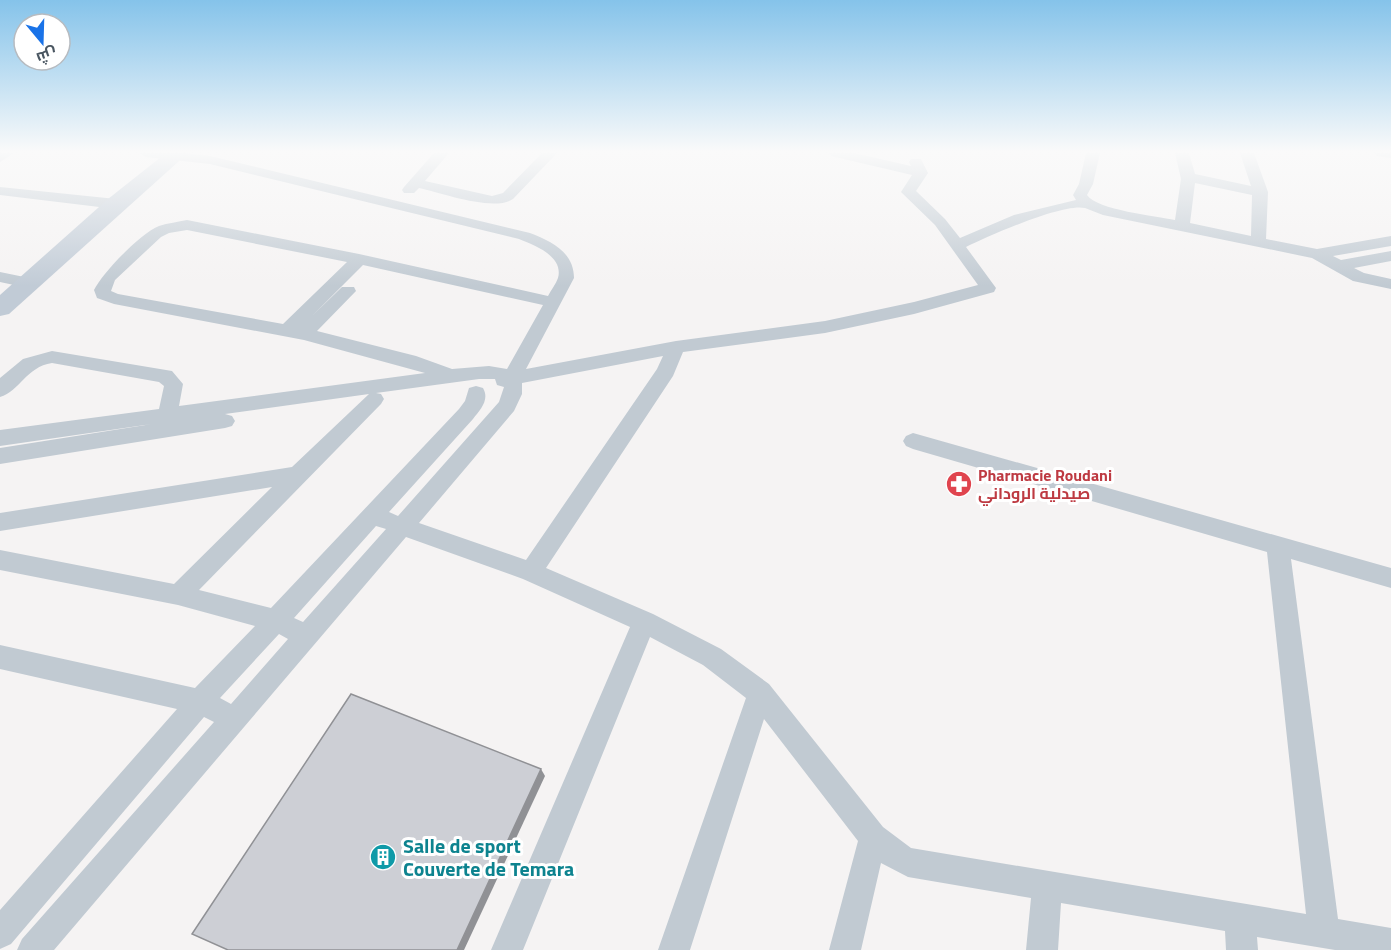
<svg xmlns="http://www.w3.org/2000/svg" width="1391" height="950" viewBox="0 0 1391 950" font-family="'Titillium Web',Cairo,sans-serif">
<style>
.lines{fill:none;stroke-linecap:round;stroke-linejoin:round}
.street{fill:#c1cad2;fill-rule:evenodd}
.secondary{fill:#c1cbd6;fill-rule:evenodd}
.shaded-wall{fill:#909195}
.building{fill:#cdcfd5;stroke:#909195;stroke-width:1.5}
.labels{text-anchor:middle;stroke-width:6;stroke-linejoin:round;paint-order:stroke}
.health-label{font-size:16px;font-weight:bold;fill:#be3a42;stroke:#fff;text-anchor:start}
.near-culture-label{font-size:20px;font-weight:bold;fill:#0d838f;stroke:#fff;text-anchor:start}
</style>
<rect width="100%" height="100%" fill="#f5f3f3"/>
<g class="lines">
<!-- street -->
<path class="street" d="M 0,153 L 14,153 L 0,162 Z
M 139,153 L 184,153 L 210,156 L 530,233 C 551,241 574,252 574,278 L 526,369 L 676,341 L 825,321 L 914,302 L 978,285 L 935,225 L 901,192 L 912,175 L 831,156 L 829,153 L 854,153 L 911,166 L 909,162 L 911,159 L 921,159 L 928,173 L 916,191 L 945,219 L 960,238 L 1014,215 L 1076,200 L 1073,195 L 1079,184 L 1086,153 L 1100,153 L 1093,184 L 1087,195 C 1097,210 1156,216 1175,220 L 1181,179 L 1175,153 L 1189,153 L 1195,174 L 1251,186 L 1240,153 L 1254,153 L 1268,192 L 1266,239 L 1317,249 L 1391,236 L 1391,246 L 1333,256 L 1341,260 L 1391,251 L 1391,261 L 1354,268 L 1364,273 L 1391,279 L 1391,289 L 1353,281 L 1312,258 L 1103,215 C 1097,213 1091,210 1085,208 C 1062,203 989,236 966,247 L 996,288 L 994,292 L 914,314 L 825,333 L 683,352 L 673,376 L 546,568 L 653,614 L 721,649 L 769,684 L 883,827 L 911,848 L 1306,914 L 1267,552 L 913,449 L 906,446 L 903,441 L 906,436 L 913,433 L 1391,568 L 1391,588 L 1291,559 L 1338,919 L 1391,928 L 1391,950 L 1335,950 L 1257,937 L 1258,950 L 1226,950 L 1225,931 L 1061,903 L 1058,950 L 1026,950 L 1031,898 L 908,877 L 881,863 L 861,950 L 829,950 L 858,841 L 764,719 L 690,950 L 658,950 L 746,698 L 703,665 L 650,637 L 523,950 L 491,950 L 630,627 L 523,579 L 406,537 L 54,950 L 17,950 L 22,939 L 214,722 L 204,717 L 11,944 L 0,949 L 0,910 L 177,709 L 0,669 L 0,645 L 195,688 L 255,626 L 178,605 L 0,570 L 0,550 L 174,584 L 272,487 L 0,531 L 0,513 L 292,467 L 369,394 L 225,414 L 232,416 L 235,421 L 232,426 L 225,428 L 0,464 L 0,448 L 152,424 L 0,446 L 0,430 L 159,409 L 164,386 L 159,382 L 52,363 C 26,367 20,391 0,397 L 0,378 L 23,359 L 52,351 L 172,371 L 183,384 L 179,406 L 425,373 L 304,340 L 114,304 L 97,298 L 94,290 C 103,272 141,233 159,226 C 168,223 178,222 187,220 L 359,254 L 548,296 C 551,290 556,284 558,278 C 564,256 534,245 519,239 L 210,164 L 146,157 ZM 1195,183 L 1252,195 L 1251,236 L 1190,223 ZM 187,230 L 347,262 L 283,324 L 118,294 L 111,291 L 115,280 L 161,237 L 169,233 ZM 363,265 L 543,305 L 507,369 L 489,366 L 452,369 L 416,356 L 317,331 L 356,291 L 354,287 L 342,287 L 313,315 ZM 663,356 L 657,369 L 526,560 L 419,523 L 514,411 L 522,394 L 522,383 ZM 479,379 L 495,379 L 497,385 L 504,387 L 499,402 L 398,516 L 389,512 L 473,419 C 480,410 490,400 483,388 L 476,386 L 469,388 L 465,401 L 459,409 L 271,608 L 199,590 L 381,404 L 384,399 L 381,394 L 376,393 ZM 376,526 L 386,529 L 303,622 L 294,618 ZM 279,634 L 288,639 L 231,704 L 220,698 Z
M 434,153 L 449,153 L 425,181 L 492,196 L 503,193 L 542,153 L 557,153 L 513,199 C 494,212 442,193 419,188 L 414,193 L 404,193 L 402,190 L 404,187 Z
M 1375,153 L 1391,153 L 1391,158 L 1377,156 Z
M 0,187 L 116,199 L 124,204 L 116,209 L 0,195 Z
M 0,272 L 34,279 L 36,283 L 34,287 L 28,288 L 0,282 Z"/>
<!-- secondary -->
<path class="secondary" d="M 166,153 L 188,153 L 9,314 L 0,316 L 0,295 L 108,199 Z"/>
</g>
<!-- shaded-wall -->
<path class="shaded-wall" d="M 541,769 L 545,776 L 464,950 L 457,950 Z"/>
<!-- building -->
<path class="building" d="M 351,694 L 541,769 L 457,950 L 228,950 L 192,934 Z"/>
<!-- sky -->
<linearGradient id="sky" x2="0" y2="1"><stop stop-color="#85c3ea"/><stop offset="0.53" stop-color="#fafafa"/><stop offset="1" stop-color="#fafafa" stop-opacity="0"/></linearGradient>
<rect width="1391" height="286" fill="url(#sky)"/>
<!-- icons -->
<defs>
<g id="pharmacy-disc" transform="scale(1.35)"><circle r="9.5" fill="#e0444e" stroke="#fff"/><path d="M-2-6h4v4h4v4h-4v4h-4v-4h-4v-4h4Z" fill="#fff"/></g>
<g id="building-disc" transform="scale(1.35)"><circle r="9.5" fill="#0f9aa8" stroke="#fff"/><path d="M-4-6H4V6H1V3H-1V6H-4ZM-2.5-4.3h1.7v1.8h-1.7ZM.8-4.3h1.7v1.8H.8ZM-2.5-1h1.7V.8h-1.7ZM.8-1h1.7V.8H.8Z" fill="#fff"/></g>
</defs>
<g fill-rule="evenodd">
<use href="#pharmacy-disc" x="959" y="484"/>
<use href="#building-disc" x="383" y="857"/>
</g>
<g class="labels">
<!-- health labels -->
<g class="health-label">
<text x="978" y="481">Pharmacie Roudani<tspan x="978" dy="18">صيدلية الروداني</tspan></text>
</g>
<!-- near-culture labels -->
<g class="near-culture-label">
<text x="403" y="853">Salle de sport<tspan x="403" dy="23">Couverte de Temara</tspan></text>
</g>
</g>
<!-- north arrow -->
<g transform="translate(42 42) rotate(161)"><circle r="28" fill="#ffffff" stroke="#b7bbc0" stroke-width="1.5"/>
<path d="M0-4.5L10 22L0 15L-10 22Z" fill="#1a73e8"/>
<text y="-9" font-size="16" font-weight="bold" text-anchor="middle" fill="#4a5661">ش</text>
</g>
</svg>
